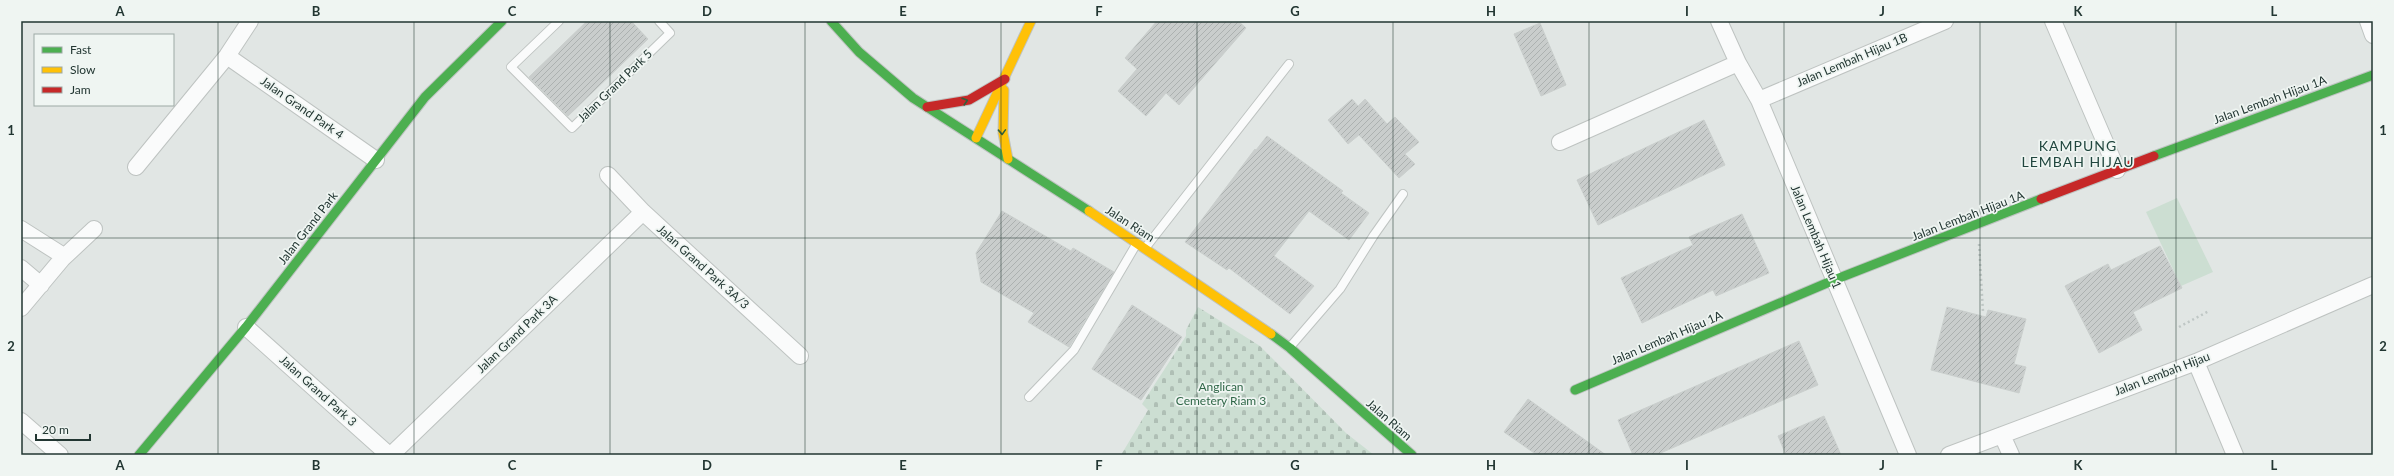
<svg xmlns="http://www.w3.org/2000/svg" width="2394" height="476" viewBox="0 0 2394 476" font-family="Lato,sans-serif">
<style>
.grass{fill:#ccded2}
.cemetery{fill:url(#cemetery-stones)}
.building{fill:url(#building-hatch);stroke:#cacfcd}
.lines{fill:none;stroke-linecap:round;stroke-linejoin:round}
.lane-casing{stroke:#bec3c1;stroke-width:10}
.street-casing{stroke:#bec3c1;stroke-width:18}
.fast-casing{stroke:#bec3c1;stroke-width:11}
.slow-casing{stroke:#bec3c1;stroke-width:11}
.jam-casing{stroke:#bec3c1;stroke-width:11}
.path{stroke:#bfc7c5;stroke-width:2.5;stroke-dasharray:2 3;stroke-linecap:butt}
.lane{stroke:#fafbfb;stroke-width:8}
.street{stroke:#fafbfb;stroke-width:16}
.fast{stroke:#4caf50;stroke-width:9}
.slow{stroke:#ffc107;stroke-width:9}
.jam{stroke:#c62828;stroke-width:9}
.oneway{stroke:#31603c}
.grid{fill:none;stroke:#223632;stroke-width:1;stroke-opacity:0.55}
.labels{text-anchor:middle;stroke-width:3.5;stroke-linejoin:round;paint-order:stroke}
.street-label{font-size:12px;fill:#223632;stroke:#eff5f2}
.park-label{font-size:12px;fill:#316849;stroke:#eff5f2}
.quarter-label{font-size:14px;letter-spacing:1px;fill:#20463e;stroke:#eff5f2}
.neatline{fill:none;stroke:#223632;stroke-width:1.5}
.grid-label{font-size:13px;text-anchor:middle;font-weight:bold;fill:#223632}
</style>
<defs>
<pattern id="cemetery-stones" width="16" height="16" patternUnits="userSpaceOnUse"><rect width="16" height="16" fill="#ccded2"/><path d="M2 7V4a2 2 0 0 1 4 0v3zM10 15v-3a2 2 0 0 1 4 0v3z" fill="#afbfb5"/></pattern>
<pattern id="building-hatch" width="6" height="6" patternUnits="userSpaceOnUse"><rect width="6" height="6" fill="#c9cdcc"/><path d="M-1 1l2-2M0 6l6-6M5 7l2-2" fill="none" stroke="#acb1b0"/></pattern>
</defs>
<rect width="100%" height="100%" fill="#e1e6e4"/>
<!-- grass -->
<path class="grass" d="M 2177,198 L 2213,272 L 2181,286 L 2146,212 Z"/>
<!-- cemetery -->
<path class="cemetery" d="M 1198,307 L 1260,346 L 1346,433 L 1374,455 L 1121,455 L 1148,410 L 1142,404 L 1186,336 L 1186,330 Z"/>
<!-- building -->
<path class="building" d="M 587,21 L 631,21 L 648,39 L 568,116 L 529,77 Z
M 1157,21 L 1238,21 L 1246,28 L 1179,105 L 1166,93 L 1146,116 L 1118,91 L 1137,69 L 1125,58 Z
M 1540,23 L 1566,85 L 1541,96 L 1514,34 Z
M 1352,99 L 1358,106 L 1365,99 L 1387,124 L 1395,117 L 1419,142 L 1405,154 L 1415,164 L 1399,178 L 1359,135 L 1348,144 L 1328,120 Z
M 1704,120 L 1725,165 L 1598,225 L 1577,180 Z
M 1267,136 L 1343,191 L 1341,193 L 1369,213 L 1349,240 L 1309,211 L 1274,256 L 1314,286 L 1290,314 L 1229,268 L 1227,270 L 1185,242 L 1255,149 L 1256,150 Z
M 1002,211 L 1071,251 L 1073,248 L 1114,272 L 1069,347 L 1028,322 L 1034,313 L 981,282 L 976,253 Z
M 1742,214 L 1769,273 L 1716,296 L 1713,290 L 1642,323 L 1621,278 L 1693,245 L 1689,237 Z
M 2160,246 L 2182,288 L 2133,312 L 2142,330 L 2099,353 L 2065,286 L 2108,264 L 2111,270 Z
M 1132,305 L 1182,337 L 1141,400 L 1092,369 Z
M 1947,307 L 1986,317 L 1988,310 L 2026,319 L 2014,364 L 2026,367 L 2019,393 L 1931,370 Z
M 1799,341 L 1818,385 L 1656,455 L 1633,455 L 1618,420 Z
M 1528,399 L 1606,455 L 1537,455 L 1504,432 Z
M 1824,416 L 1841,455 L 1786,455 L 1778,436 Z"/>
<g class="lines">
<!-- lane casing -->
<g class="lane-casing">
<path id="lane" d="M 559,21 L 511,67 L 572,128 L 670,33 L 659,21
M 1146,247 L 1289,64
M 1290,347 L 1340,289 L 1374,235 L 1403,194
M 1029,397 L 1074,350 L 1137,243"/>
</g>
<!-- street casing -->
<g class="street-casing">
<path id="street" d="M 1719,21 L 1738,63 L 1759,100 L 1908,455
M 2053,21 L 2117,170
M 2368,21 L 2373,35
M 227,56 L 376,160
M 1759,100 L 1945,21
M 1560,142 L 1738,63
M 136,167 L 227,56 L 250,21
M 608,175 L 643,212 L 800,356
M 21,229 L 62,255 L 62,259 L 21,308
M 62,259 L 94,229
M 21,268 L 41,285
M 246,327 L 389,455
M 2196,362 L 2235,455
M 21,421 L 60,455
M 2002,435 L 2011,455
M 391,455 L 643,212
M 1949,455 L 2196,362 L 2373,285"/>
</g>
<!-- fast casing -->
<g class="fast-casing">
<path id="fast" d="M 831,21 L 859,52 L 913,98 L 1089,211
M 2154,156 L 2373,75
M 1271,334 L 1290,348 L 1412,455
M 1575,390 L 1834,280 L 2041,199
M 139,455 L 246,327 L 425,97 L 502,21"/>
</g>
<!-- slow casing -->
<g class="slow-casing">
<path id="slow" d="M 1004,90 L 1003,133 L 1008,159
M 976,138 L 1031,21
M 1089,211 L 1271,334"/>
</g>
<!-- jam casing -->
<g class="jam-casing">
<path id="jam" d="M 927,107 L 969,100 L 1005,79
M 2041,199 L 2154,156"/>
</g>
<!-- path -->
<path class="path" d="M 1979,244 L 1983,312
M 2179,327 L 2209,311"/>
<!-- lane -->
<use href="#lane" class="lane"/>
<!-- street -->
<use href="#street" class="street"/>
<!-- fast -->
<use href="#fast" class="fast"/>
<!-- slow -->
<use href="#slow" class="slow"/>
<!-- jam -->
<use href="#jam" class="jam"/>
</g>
<!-- one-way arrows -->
<defs><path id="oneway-chevron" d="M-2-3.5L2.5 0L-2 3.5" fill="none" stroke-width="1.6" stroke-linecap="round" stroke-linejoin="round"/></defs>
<g class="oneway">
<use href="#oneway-chevron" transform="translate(965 101) rotate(-17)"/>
<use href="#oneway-chevron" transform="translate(1002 132) rotate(88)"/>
</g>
<!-- grid -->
<path class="grid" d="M 218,21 L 218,455M 414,21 L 414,455M 610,21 L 610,455M 805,21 L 805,455M 1001,21 L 1001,455M 1197,21 L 1197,455M 1393,21 L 1393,455M 1589,21 L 1589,455M 1784,21 L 1784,455M 1980,21 L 1980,455M 2176,21 L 2176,455M 21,238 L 2373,238"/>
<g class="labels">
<!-- street labels -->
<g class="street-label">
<text transform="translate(1852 60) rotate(-23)" y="4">Jalan Lembah Hijau 1B</text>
<text transform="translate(615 86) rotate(-44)" y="4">Jalan Grand Park 5</text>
<text transform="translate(2270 100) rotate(-20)" y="4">Jalan Lembah Hijau 1A</text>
<text transform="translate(302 108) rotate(35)" y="4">Jalan Grand Park 4</text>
<text transform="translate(1968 216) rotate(-21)" y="4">Jalan Lembah Hijau 1A</text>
<text transform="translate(1130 224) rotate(33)" y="4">Jalan Riam</text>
<text transform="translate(308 228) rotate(-52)" y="4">Jalan Grand Park</text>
<text transform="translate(1816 237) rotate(67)" y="4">Jalan Lembah Hijau 1</text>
<text transform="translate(703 267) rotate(42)" y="4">Jalan Grand Park 3A/3</text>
<text transform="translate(517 334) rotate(-44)" y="4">Jalan Grand Park 3A</text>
<text transform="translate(1667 338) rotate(-23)" y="4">Jalan Lembah Hijau 1A</text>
<text transform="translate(2162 374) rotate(-21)" y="4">Jalan Lembah Hijau</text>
<text transform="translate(318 391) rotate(42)" y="4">Jalan Grand Park 3</text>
<text transform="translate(1389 420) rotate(41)" y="4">Jalan Riam</text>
</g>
<!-- park labels -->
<g class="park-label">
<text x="1221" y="391">Anglican<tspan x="1221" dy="14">Cemetery Riam 3</tspan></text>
</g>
<!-- quarter labels -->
<g class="quarter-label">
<text x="2078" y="151">KAMPUNG<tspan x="2078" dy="16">LEMBAH HIJAU</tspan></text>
</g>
</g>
<!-- border -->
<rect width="2394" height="476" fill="none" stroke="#eff5f2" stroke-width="44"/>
<!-- legend -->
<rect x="34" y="34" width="140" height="72" fill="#eff5f2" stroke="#9da9a5"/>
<rect x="42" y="47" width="20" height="6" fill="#4caf50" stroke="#9da9a5"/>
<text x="70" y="54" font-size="12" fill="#223632">Fast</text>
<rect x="42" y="67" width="20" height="6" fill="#ffc107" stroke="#9da9a5"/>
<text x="70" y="74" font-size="12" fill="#223632">Slow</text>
<rect x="42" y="87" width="20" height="6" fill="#c62828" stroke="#9da9a5"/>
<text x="70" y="94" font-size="12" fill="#223632">Jam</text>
<!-- scale -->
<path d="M36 434v6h54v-6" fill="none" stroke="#223632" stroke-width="2"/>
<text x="42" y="434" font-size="12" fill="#223632" stroke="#eff5f2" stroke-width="3" paint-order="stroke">20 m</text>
<rect x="22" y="22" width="2350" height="432" class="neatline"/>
<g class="grid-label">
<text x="120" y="16">A</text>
<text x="316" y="16">B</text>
<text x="512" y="16">C</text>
<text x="707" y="16">D</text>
<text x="903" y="16">E</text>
<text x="1099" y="16">F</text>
<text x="1295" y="16">G</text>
<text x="1491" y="16">H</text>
<text x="1687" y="16">I</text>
<text x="1882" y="16">J</text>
<text x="2078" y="16">K</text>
<text x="2274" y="16">L</text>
<text x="11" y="135">1</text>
<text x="2383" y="135">1</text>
<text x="11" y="351">2</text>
<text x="2383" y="351">2</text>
<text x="120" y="470">A</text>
<text x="316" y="470">B</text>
<text x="512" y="470">C</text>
<text x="707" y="470">D</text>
<text x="903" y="470">E</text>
<text x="1099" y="470">F</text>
<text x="1295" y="470">G</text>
<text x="1491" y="470">H</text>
<text x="1687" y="470">I</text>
<text x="1882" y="470">J</text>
<text x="2078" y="470">K</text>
<text x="2274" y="470">L</text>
</g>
</svg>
